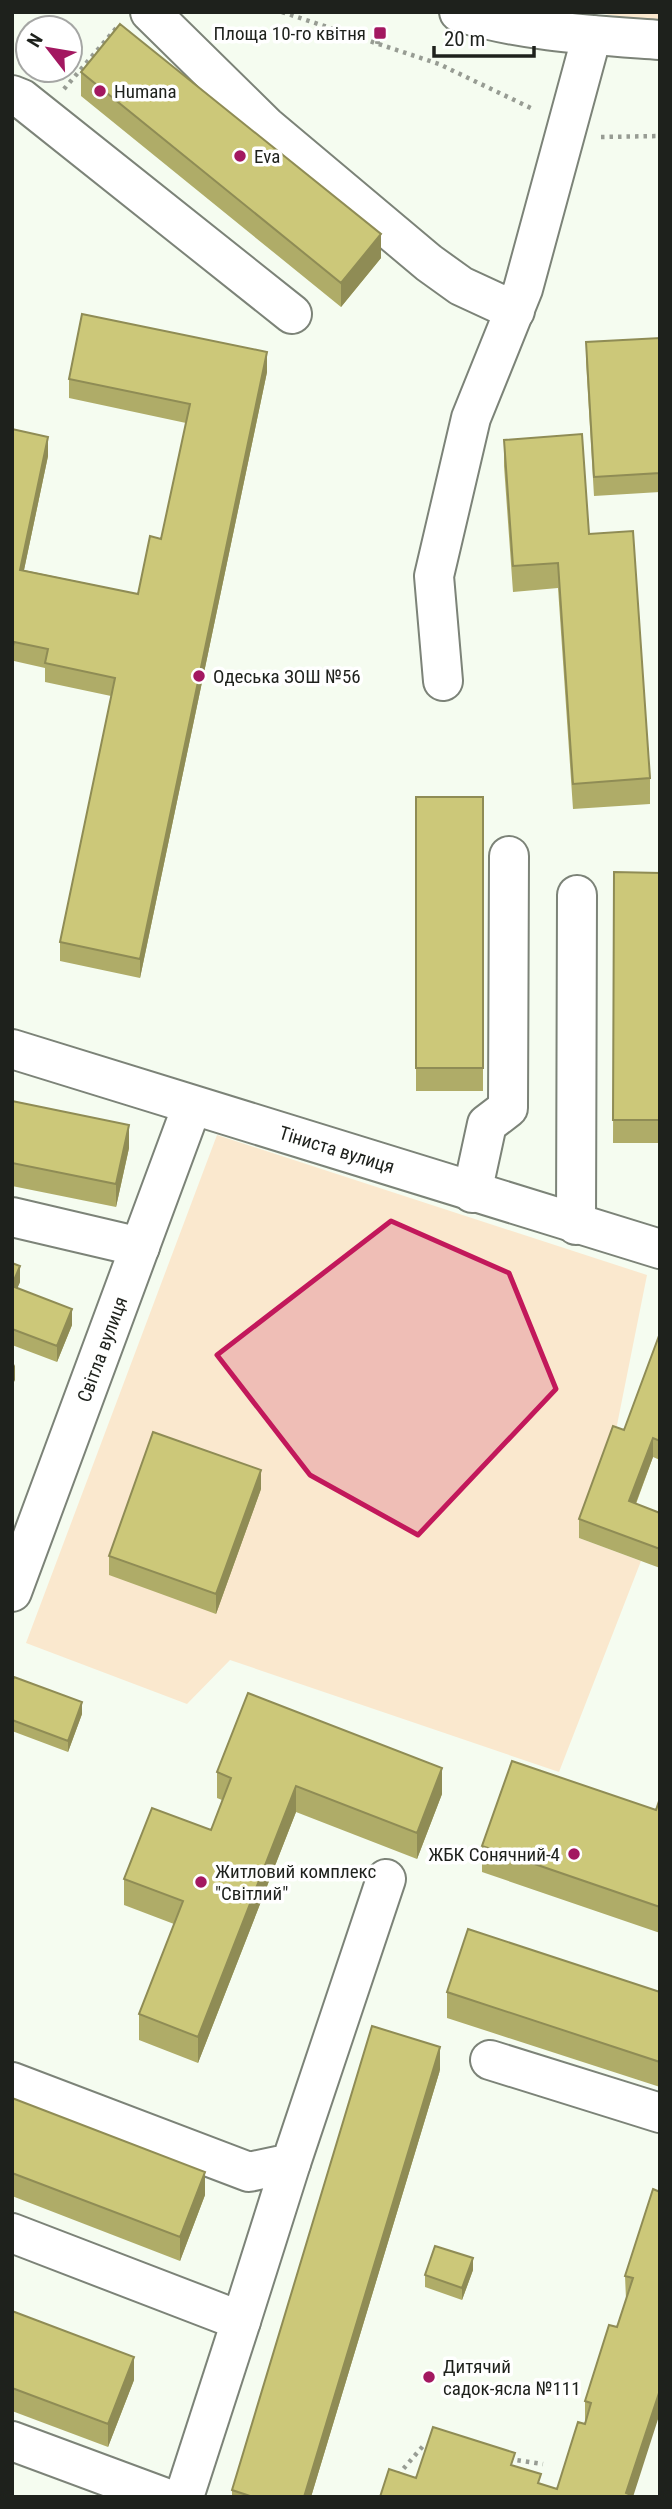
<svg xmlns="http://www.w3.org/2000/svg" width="672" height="2509" viewBox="0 0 672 2509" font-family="'Roboto Condensed',sans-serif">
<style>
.green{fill:#fae8ce}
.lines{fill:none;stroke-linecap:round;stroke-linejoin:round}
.minor-casing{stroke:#7c8378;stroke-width:42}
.major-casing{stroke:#7c8378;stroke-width:42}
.path{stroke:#979c93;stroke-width:4.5;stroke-dasharray:3.5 5;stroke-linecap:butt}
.minor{stroke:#fff;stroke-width:38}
.major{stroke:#fff;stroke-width:38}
.wall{fill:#afac68}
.shaded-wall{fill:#8f8c55}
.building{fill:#ccc879;stroke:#8f8c55;stroke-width:2}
.marked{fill:#c2185b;fill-opacity:0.2;stroke:#c2185b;stroke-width:5;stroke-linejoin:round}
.poi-dot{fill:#a31860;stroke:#fff;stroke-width:2.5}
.labels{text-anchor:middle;stroke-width:7;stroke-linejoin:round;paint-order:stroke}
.poi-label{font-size:19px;fill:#1e211c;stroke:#fff;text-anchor:start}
.street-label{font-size:19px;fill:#1e211c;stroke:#fff}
</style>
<rect width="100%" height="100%" fill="#f5fcf0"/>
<!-- green -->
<path class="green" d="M 592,12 L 660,12 L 660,23 Z
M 217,1135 L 647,1275 L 613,1445 L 579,1538 L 641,1561 L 559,1772 L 230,1660 L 187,1704 L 26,1643 Z"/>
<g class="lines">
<!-- minor casing -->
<g class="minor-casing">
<g id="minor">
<path d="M 150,12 L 266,126 L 429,263 L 461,286 L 515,311"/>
<path d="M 12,95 L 22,99 L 292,314"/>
<path d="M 443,681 L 434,576 L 471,418 L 523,289 L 592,35"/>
<path id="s1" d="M 12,1049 L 660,1249"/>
<path d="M 472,1193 L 487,1124 L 508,1108 L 509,856"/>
<path d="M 12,1217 L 140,1247"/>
<path d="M 576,1225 L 577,895"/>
<path id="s2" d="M 12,1592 L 192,1106"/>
<path d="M 490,2060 L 660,2113"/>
<path d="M 12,2082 L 249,2172 L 291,2163 L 386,1879"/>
<path d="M 12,2233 L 241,2321 L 291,2163"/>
<path d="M 12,2441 L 163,2497"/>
<path d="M 184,2497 L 241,2321"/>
</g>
</g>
<!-- major casing -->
<g class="major-casing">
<path id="major" d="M 459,12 C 525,32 592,35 660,40"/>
</g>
<!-- path -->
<path class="path" d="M 282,12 L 439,64 L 535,110
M 377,44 L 380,33
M 64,89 L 118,26
M 601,137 L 660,136
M 509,2459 L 543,2464
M 398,2475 L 423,2446 L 431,2447"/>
<!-- minor -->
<use href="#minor" class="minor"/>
<!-- major -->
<use href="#major" class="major"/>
</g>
<!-- wall -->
<path class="wall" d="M 81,72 L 381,258 L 341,307 L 81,96 Z
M 660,338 L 660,492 L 594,496 L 586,361 L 586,342 Z
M 267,372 L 140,978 L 60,961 L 60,942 L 111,696 L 45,682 L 45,668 L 14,661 L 12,429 L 48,456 L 24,570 L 138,594 L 161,539 L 186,423 L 69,398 L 69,379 Z
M 504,440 L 589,534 L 650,778 L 650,804 L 573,809 L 558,588 L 513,592 L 504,466 Z
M 416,797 L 483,797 L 483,1091 L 416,1091 Z
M 614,872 L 660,873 L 660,1143 L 613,1143 Z
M 12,1101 L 129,1148 L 116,1207 L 12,1186 Z
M 12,1263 L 20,1282 L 17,1288 L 72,1325 L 57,1362 L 12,1345 Z
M 660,1333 L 660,1460 L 653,1457 L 636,1504 L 660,1513 L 660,1568 L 579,1538 L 579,1519 L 624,1430 Z
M 261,1489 L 216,1614 L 109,1575 L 109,1556 Z
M 12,1683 L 82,1714 L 68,1752 L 12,1731 Z
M 217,1772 L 442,1794 L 417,1859 L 296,1812 L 198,2063 L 139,2040 L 139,2014 L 174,1924 L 124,1905 L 124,1879 L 211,1830 L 222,1800 L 217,1798 Z
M 660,1798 L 660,1933 L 482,1872 L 482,1846 L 656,1810 Z
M 447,1992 L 660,1992 L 660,2087 L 447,2018 Z
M 440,2070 L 311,2497 L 232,2497 L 232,2490 Z
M 12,2098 L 205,2195 L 180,2261 L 12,2196 Z
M 653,2189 L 633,2497 L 416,2478 L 515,2466 L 541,2484 L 557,2489 L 585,2424 L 585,2401 L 617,2327 L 626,2299 L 625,2276 Z
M 473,2270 L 462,2300 L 425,2287 L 425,2275 Z
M 12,2311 L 134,2380 L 108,2447 L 12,2411 Z"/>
<!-- shaded-wall -->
<path class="shaded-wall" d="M 381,234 L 381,258 L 341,307 L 341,283 Z
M 267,352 L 267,372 L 140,978 L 140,959 Z
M 48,437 L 48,456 L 20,589 L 20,570 Z
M 14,642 L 14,661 L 12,669 L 12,650 Z
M 129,1125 L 129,1148 L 116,1207 L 116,1184 Z
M 20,1266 L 20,1282 L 12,1301 L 12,1285 Z
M 72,1309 L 72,1325 L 57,1362 L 57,1346 Z
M 15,1364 L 15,1380 L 12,1386 L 12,1370 Z
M 653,1438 L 653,1457 L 629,1521 L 629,1501 Z
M 261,1470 L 261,1489 L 216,1614 L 216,1594 Z
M 82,1702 L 82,1714 L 68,1752 L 68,1741 Z
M 442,1768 L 442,1794 L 417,1859 L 417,1833 Z
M 296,1786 L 296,1812 L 198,2063 L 198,2037 Z
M 440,2047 L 440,2070 L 311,2497 L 304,2497 Z
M 205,2172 L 205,2195 L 180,2261 L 180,2237 Z
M 473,2258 L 473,2270 L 462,2300 L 462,2288 Z
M 134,2357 L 134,2380 L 108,2447 L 108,2424 Z
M 660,2390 L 660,2413 L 633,2497 L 626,2497 L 626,2493 Z"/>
<!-- building -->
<path class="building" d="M 120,24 L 381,234 L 341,283 L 81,72 Z
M 82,314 L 267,352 L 140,959 L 60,942 L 115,678 L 45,663 L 48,649 L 14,642 L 12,650 L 12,429 L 48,437 L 20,570 L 138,594 L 150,536 L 161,539 L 190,404 L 69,379 Z
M 660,338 L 660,473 L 594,477 L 586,342 Z
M 582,434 L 589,534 L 633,531 L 650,778 L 573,784 L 558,563 L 513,566 L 504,440 Z
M 416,797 L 483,797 L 483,1068 L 416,1068 Z
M 614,872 L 660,873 L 660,1120 L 613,1120 Z
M 12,1101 L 129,1125 L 116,1184 L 12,1163 Z
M 12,1263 L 20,1266 L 12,1285 Z
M 12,1286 L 72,1309 L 57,1346 L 12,1329 Z
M 660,1333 L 660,1441 L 653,1438 L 629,1501 L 660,1513 L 660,1549 L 579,1519 L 613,1426 L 624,1430 Z
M 153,1432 L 261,1470 L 216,1594 L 109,1556 Z
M 14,1677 L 82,1702 L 68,1741 L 12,1720 L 12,1683 Z
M 248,1693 L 442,1768 L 417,1833 L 296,1786 L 198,2037 L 139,2014 L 183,1901 L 124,1879 L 152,1808 L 211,1830 L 231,1778 L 217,1772 Z
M 512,1761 L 656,1810 L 660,1798 L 660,1907 L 482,1846 Z
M 468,1929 L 660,1992 L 660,2062 L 447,1992 Z
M 372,2026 L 440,2047 L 304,2497 L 253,2497 L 232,2490 Z
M 12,2098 L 205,2172 L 180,2237 L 12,2173 Z
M 653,2189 L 660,2192 L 660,2390 L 626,2493 L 631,2495 L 630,2497 L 380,2497 L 389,2469 L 416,2478 L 433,2427 L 515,2453 L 511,2465 L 541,2474 L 538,2483 L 557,2489 L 578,2422 L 585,2424 L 591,2403 L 585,2401 L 609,2325 L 617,2327 L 633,2278 L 625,2276 Z
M 435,2246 L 473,2258 L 462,2288 L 425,2275 Z
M 12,2311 L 134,2357 L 108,2424 L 12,2388 Z"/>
<!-- marked area -->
<path class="marked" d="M 391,1221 L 509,1273 L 556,1389 L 418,1535 L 310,1475 L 217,1355 Z"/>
<!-- markers -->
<g class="poi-dot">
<rect x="373" y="26" width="14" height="14" rx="3.5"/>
<circle cx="100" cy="91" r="7"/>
<circle cx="240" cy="156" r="7"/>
<circle cx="199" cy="676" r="7"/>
<circle cx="574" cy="1854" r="7"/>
<circle cx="201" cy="1882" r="7"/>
<circle cx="429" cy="2377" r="7"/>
</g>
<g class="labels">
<!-- poi labels -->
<g class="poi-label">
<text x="366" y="40" text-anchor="end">Площа 10-го квітня</text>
<text x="114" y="98">Humana</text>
<text x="254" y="163">Eva</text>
<text x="213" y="683">Одеська ЗОШ №56</text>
<text x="560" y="1861" text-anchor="end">ЖБК Сонячний-4</text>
<text x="215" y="1878">Житловий комплекс<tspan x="215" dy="22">"Світлий"</tspan></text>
<text x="443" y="2373">Дитячий<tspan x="443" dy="22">садок-ясла №111</tspan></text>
</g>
<!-- street labels -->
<g class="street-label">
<text dy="7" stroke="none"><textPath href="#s1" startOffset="340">Тіниста вулиця</textPath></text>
<text dy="7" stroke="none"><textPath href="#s2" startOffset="259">Світла вулиця</textPath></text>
</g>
</g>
<!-- border -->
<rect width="672" height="2509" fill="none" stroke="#1e211c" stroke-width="28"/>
<!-- north arrow -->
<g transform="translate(49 49) rotate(301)"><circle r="33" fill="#ffffff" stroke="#a5a6a4" stroke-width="2"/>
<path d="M0-5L12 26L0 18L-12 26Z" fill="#a31860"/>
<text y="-10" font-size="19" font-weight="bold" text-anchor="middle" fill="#1e211c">N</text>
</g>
<!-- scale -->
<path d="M434 46v10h100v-10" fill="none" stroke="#1e211c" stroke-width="3.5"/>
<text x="444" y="46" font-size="21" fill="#1e211c" stroke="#ffffff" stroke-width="5" paint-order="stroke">20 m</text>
</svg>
